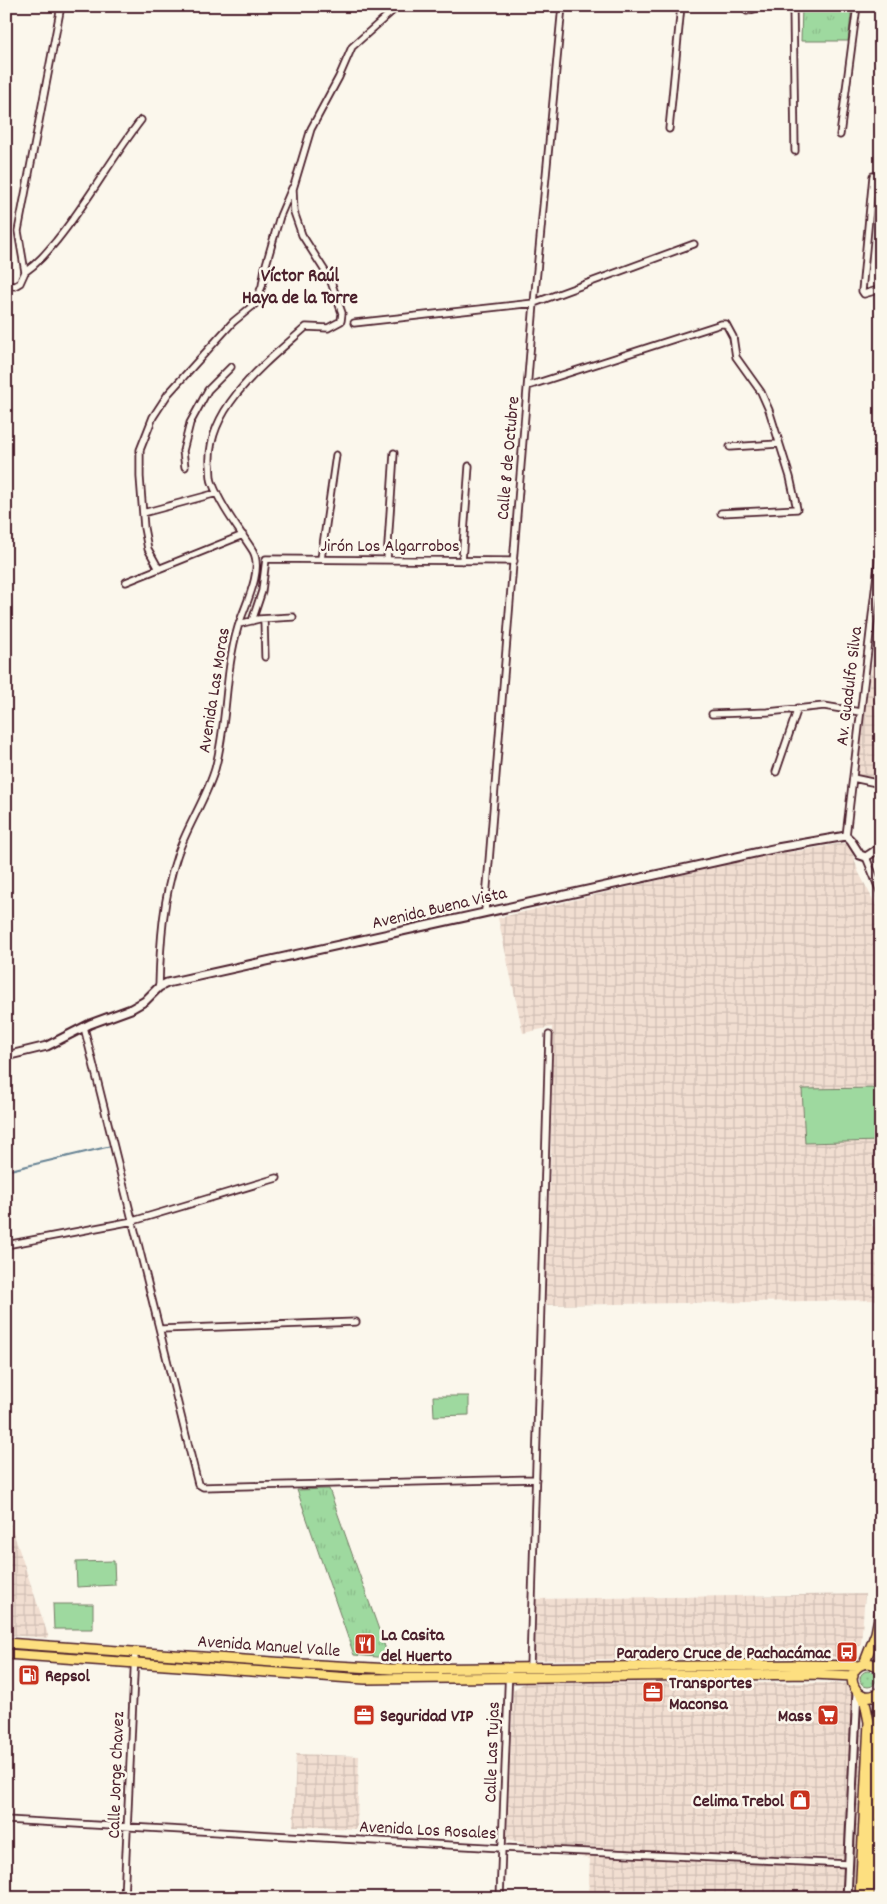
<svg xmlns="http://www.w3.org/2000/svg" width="887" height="1904" viewBox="0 0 887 1904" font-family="Dekko,sans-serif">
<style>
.industrial{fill:url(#industrial-grid)}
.grass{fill:url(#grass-dots);stroke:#747c65}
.park{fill:url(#park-tufts);stroke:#747c65}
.pitch{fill:#9ed99f;stroke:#747c65}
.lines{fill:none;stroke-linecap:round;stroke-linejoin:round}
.stream{stroke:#688495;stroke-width:2}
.minor-casing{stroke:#4a1f2b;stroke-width:9}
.tertiary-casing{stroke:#4a1f2b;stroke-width:11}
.primary-casing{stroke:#4a1f2b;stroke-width:12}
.minor{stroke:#fbf7ec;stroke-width:5.5}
.tertiary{stroke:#fbf7ec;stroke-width:7}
.primary{stroke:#fddf80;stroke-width:9}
.labels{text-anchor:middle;stroke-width:5;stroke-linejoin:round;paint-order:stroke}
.street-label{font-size:18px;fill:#4a1f2b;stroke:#fbf7ec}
.poi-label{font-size:18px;font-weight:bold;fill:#4a1f2b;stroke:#fbf7ec;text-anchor:start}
.neighbourhood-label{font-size:19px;font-weight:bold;fill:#4a1f2b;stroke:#fbf7ec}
</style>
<defs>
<pattern id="industrial-grid" width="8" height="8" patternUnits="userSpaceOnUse" patternTransform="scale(1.25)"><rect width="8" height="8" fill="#f1ded1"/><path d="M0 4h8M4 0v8" fill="none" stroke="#d0beb4"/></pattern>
<pattern id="grass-dots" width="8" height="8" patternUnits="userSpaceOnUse" patternTransform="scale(1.25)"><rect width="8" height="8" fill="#9ed99f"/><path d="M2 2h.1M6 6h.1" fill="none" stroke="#8aba89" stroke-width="1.8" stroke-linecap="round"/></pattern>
<pattern id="park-tufts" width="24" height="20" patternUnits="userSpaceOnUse" patternTransform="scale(1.25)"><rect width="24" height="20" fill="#9ed99f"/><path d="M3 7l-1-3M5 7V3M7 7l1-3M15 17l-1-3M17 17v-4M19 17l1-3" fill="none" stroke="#8aba89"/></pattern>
</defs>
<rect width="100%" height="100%" fill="#fbf7ec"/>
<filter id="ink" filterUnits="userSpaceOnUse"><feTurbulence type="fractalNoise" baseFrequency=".02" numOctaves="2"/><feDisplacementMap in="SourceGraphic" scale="10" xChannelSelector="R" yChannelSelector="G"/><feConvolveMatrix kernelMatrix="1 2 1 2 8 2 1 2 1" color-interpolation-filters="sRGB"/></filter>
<g filter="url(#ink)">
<!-- industrial -->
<path class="industrial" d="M 881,604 L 881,787 L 855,781 Z
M 844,843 L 851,848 L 858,871 L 881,915 L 881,1088 L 802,1089 L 805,1143 L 881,1141 L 881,1211 L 872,1213 L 872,1226 L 881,1229 L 881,1300 L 545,1305 L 551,1150 L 552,1027 L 523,1033 L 498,918 L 770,854 L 799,851 Z
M 6,1511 L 49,1638 L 6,1635 Z
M 865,1594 L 861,1644 L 853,1653 L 837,1657 L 535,1660 L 536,1599 Z
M 526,1682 L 849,1683 L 862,1704 L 861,1777 L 855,1898 L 588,1898 L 590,1859 L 507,1839 L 513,1690 Z
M 296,1754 L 359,1756 L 357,1829 L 293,1826 Z"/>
<!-- grass -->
<path class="grass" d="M860 1679a8 8 0 1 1 16 0a8 8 0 1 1-16 0Z"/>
<!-- park -->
<path class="park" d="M 802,6 L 852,6 L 848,41 L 801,41 Z
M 329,1489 L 389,1658 L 354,1655 L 297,1490 Z"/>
<!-- pitch -->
<path class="pitch" d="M 881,1088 L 881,1141 L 805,1143 L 802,1089 Z
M 433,1396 L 469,1396 L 469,1415 L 434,1416 Z
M 114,1561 L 115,1585 L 77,1587 L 76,1562 Z
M 53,1604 L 93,1604 L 93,1629 L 54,1629 Z"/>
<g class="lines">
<!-- stream -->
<path class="stream" d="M 6,1171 L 111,1146"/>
<!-- minor casing -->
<g class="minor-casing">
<path id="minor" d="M 793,6 L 795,151
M 747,11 L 764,6
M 881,115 L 881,119
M 669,129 L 681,6
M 840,135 L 857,6
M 873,176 L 862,291 L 864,294 L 881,289
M 25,272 C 38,263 47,252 57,240 C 88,202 111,159 141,120
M 6,285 L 15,286 L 20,283 L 25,272 L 18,231 L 61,6
M 354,323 L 534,303 L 694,244
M 528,386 L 721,324 L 726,324 L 733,337 L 736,357 L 761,392 L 769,410 L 790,477 L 797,509 L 721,513
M 730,447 L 778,444
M 185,467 L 183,451 L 190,423 L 208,390 L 231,367
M 143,513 L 217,493
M 321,559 L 336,455
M 387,560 L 394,453
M 462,561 L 469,466
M 159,569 L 148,549 L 144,528 L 140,477 L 140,450 L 153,417 L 168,394 L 233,322 L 255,304 L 262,286 L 265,268 L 280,216 L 292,188
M 126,582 L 243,535
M 264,619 L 265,657
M 252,621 L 262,591 L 266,559 L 514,561
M 239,624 L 259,619 L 293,617
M 712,714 L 768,712 L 824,706 L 860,712
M 776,772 L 798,708
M 853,778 L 881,784
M 846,836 L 881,540
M 866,857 L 881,894
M 485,911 L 534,303 L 562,6
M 159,987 C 160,944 163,897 177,856 C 187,826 206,799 215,769 C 228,722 224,674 238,627 C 244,607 264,571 253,551 C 239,529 221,507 212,482 C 210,477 211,469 210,463 C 207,407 268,361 306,327 L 328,328 L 341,321 L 342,313 L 330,279 L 302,235 L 294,212 L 293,189 L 311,129 L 339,77 L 352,47 L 398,6
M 84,1027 L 198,1484 L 203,1487 L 536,1479
M 6,1245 L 133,1221 L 277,1178
M 161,1329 L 356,1322
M 530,1667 L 549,1035
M 6,1820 L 502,1848 L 848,1864
M 124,1898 L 135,1652
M 500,1898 L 509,1667"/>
</g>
<!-- tertiary casing -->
<g class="tertiary-casing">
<path id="tertiary" d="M 6,1056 L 47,1046 L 90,1024 L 131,1009 L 145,1001 L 159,987 L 167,983 L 777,848 L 846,836 L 851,841 L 860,855 L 866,857 L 881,847
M 847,1898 L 857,1691"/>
</g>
<!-- primary casing -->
<g class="primary-casing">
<path id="primary" d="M 6,1643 L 301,1664 L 391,1669 L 798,1665 L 859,1666
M 6,1654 L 365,1679 L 813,1674 L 853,1676
M 864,1664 L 876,1633 L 881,1607
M 881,1669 C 875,1664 870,1662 863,1664 C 839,1673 859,1710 881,1691
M 860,1898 L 869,1722 L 865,1702 L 860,1694
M 869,1898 L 879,1702 L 881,1692"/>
</g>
<!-- minor -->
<use href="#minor" class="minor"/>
<!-- tertiary -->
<use href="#tertiary" class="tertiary"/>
<!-- primary -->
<use href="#primary" class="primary"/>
</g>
</g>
<!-- icons -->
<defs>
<g id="restaurant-square" transform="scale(1.125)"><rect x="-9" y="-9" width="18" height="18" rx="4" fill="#c8321e" stroke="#fbf7ec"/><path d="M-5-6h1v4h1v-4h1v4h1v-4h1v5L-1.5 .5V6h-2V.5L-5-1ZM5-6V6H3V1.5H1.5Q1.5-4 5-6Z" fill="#fff"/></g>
<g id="bus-square" transform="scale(1.125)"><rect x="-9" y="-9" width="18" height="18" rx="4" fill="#c8321e" stroke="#fbf7ec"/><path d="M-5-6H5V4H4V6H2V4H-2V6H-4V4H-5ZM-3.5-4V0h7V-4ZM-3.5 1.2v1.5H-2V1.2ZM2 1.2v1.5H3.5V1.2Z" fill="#fff"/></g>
<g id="fuel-square" transform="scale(1.125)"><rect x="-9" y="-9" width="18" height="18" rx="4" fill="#c8321e" stroke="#fbf7ec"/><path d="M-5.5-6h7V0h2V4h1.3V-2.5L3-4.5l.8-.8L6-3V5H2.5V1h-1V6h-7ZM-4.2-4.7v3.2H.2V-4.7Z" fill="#fff"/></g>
<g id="office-square" transform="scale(1.125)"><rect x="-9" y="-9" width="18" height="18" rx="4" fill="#c8321e" stroke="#fbf7ec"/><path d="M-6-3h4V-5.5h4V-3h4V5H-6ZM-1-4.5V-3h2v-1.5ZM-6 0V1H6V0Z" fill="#fff"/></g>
<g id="supermarket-square" transform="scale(1.125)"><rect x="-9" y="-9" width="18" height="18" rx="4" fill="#c8321e" stroke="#fbf7ec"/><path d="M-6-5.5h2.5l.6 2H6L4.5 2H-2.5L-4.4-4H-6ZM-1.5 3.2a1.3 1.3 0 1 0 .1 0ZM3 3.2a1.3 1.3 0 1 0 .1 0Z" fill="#fff"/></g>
<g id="shop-square" transform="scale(1.125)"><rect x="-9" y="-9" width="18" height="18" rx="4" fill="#c8321e" stroke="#fbf7ec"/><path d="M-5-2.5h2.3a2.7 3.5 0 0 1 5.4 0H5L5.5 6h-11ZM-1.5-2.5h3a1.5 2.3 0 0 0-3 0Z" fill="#fff"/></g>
</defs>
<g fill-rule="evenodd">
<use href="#restaurant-square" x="365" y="1644"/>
<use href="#bus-square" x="847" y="1652"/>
<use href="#fuel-square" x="29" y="1675"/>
<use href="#office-square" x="653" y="1692"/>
<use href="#office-square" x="364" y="1715"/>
<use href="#supermarket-square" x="828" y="1715"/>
<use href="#shop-square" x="800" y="1800"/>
</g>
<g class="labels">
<!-- street labels -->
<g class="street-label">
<text transform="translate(507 458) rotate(-85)" y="6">Calle 8 de Octubre</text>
<text x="390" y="551">Jirón Los Algarrobos</text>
<text transform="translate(848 686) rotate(-83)" y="6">Av. Guadulfo Silva</text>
<text transform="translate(213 690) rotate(-81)" y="6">Avenida Las Moras</text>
<text transform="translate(439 907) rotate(-13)" y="6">Avenida Buena Vista</text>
<text transform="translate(269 1645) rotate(4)" y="6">Avenida Manuel Valle</text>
<text transform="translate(491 1752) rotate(-88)" y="6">Calle Las Tujas</text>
<text transform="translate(115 1775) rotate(-88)" y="6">Calle Jorge Chavez</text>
<text transform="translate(428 1829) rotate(3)" y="6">Avenida Los Rosales</text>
</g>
<!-- poi labels -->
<g class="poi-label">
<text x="381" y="1640">La Casita<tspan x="381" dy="21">del Huerto</tspan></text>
<text x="831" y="1658" text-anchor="end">Paradero Cruce de Pachacámac</text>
<text x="45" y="1681">Repsol</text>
<text x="669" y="1688">Transportes<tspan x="669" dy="21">Maconsa</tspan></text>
<text x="380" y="1721">Seguridad VIP</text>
<text x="812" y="1721" text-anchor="end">Mass</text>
<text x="784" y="1806" text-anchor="end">Celima Trebol</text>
</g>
<!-- neighbourhood labels -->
<g class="neighbourhood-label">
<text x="300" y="281">Víctor Raúl<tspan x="300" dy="22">Haya de la Torre</tspan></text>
</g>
</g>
<!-- margin -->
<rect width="887" height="1904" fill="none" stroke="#fbf7ec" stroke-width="25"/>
<rect x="12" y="12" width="862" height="1879" fill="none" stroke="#4a1f2b" stroke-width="2" filter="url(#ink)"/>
</svg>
